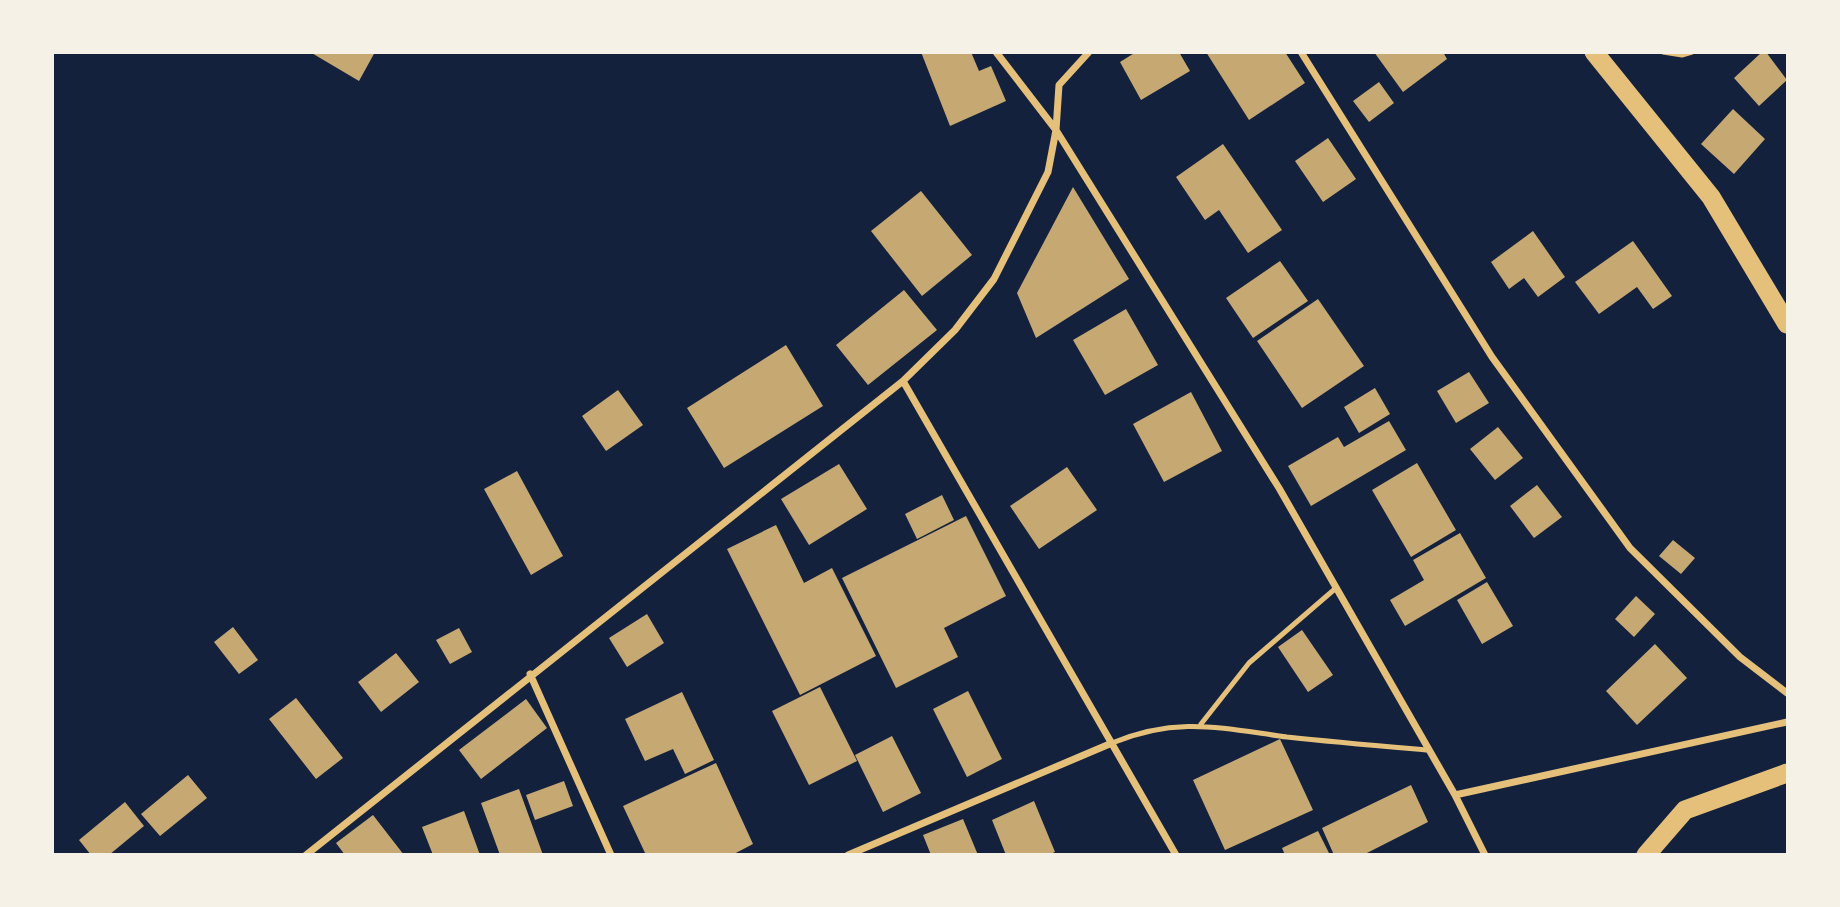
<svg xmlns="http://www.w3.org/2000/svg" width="1840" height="907" viewBox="0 0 1840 907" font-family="Ubuntu,sans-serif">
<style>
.building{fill:#c6a872}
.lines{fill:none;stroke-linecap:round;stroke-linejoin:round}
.service{stroke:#e5c07b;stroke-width:5}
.minor{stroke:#e5c07b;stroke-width:7}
.trunk{stroke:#e5c07b;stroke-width:19}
</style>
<rect width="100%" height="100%" fill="#14213d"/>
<!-- building -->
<path class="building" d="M 310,52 L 375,52 L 359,81 Z
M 921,52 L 971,52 L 979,71 L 991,66 L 1006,101 L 950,126 Z
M 1136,52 L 1179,52 L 1190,71 L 1141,100 L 1120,62 Z
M 1206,52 L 1285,52 L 1305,83 L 1249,120 Z
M 1374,52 L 1443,52 L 1447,59 L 1403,92 Z
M 1762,52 L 1766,52 L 1787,80 L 1759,106 L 1734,78 Z
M 1379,82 L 1394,103 L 1369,122 L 1353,101 Z
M 1733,109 L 1765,139 L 1734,174 L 1701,144 Z
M 1328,138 L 1356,179 L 1323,202 L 1295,161 Z
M 1223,144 L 1282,230 L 1248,253 L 1219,210 L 1205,220 L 1176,177 Z
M 1073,187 L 1129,279 L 1036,338 L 1017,293 Z
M 921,191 L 972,255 L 922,296 L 871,231 Z
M 1533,231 L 1565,277 L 1538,297 L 1524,278 L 1509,289 L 1491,262 Z
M 1633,241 L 1672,296 L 1653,309 L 1637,287 L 1599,314 L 1575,282 Z
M 1280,261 L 1308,301 L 1253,338 L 1226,298 Z
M 904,290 L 937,330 L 868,385 L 836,345 Z
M 1318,299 L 1364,366 L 1302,408 L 1257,341 Z
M 1126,309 L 1158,365 L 1105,395 L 1073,340 Z
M 786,345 L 823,406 L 724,468 L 687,408 Z
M 1469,372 L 1489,403 L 1456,423 L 1437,391 Z
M 1375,388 L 1390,414 L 1359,433 L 1344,407 Z
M 618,390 L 643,425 L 606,451 L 582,416 Z
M 1191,392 L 1222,451 L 1164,482 L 1133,424 Z
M 1389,421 L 1406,450 L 1311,506 L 1288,466 L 1338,437 L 1344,447 Z
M 1498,427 L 1523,458 L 1495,480 L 1470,449 Z
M 1417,463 L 1456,530 L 1411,557 L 1372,490 Z
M 839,464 L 867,509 L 809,545 L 781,499 Z
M 1067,467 L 1097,510 L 1039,549 L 1010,506 Z
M 517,471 L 563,556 L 531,575 L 484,489 Z
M 1537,485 L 1562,517 L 1534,538 L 1510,506 Z
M 942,495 L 954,520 L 917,539 L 905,514 Z
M 966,516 L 1006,596 L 944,628 L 958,657 L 896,688 L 842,578 Z
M 776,525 L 804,583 L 832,568 L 876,656 L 800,695 L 727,549 Z
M 1460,533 L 1486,578 L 1405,626 L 1390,600 L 1424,580 L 1413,560 Z
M 1673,540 L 1695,558 L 1681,574 L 1659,556 Z
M 1487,582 L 1513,626 L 1482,644 L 1457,600 Z
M 1636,596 L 1655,614 L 1634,637 L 1615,619 Z
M 647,614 L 664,643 L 627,667 L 609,638 Z
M 233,627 L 258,660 L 239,674 L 214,642 Z
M 459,628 L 472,652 L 450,664 L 436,640 Z
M 1302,630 L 1333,675 L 1308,692 L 1278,647 Z
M 1655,644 L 1687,678 L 1637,725 L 1606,691 Z
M 396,653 L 419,682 L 381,712 L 358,682 Z
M 820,687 L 857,761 L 809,785 L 772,711 Z
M 968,691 L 1002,759 L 967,777 L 933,709 Z
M 682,692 L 714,760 L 685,774 L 673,749 L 645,761 L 625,719 Z
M 296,698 L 343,758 L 316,779 L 269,719 Z
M 526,699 L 547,728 L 481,779 L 459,750 Z
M 892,736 L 921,793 L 883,812 L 855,755 Z
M 1280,739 L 1313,810 L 1225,850 L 1193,780 Z
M 716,763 L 753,844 L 732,855 L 646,855 L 623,806 Z
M 188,775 L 207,798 L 160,836 L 141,814 Z
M 564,781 L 573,806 L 535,820 L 526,795 Z
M 1411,785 L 1428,822 L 1363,855 L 1334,855 L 1322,828 Z
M 519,789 L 543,855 L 500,855 L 481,803 Z
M 1034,801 L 1055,852 L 1048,855 L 1006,855 L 992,820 Z
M 125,802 L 144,826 L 109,855 L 91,855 L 79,840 Z
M 464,811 L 480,855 L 433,855 L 422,827 Z
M 373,815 L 404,855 L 345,855 L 336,843 Z
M 963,819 L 978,855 L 931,855 L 923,835 Z
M 1318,831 L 1330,855 L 1285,855 L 1282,848 Z"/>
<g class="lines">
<!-- service -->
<path class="service" d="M 1663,52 L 1682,55 L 1692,52
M 1201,724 L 1249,663 L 1336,588
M 1112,743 C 1177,716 1220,728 1287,737 C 1333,742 1380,746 1426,750"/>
<!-- minor -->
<path class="minor" d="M 996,52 L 1056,130 L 1279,488 L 1455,795 L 1485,855
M 1301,52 L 1492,357 L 1630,548 L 1740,657 L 1787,693
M 903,381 L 1176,855
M 530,674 L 611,855
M 1455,795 L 1787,722
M 306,855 L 903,381 L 955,330 L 994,279 L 1048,172 L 1056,130 L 1059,85 L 1089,52
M 848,855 L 1112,743"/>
<!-- trunk -->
<path class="trunk" d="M 1594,52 L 1711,197 L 1787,324
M 1646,855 L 1685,810 L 1787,773"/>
</g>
<!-- border -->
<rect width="1840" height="907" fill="none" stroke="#f6f1e7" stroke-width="108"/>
</svg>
